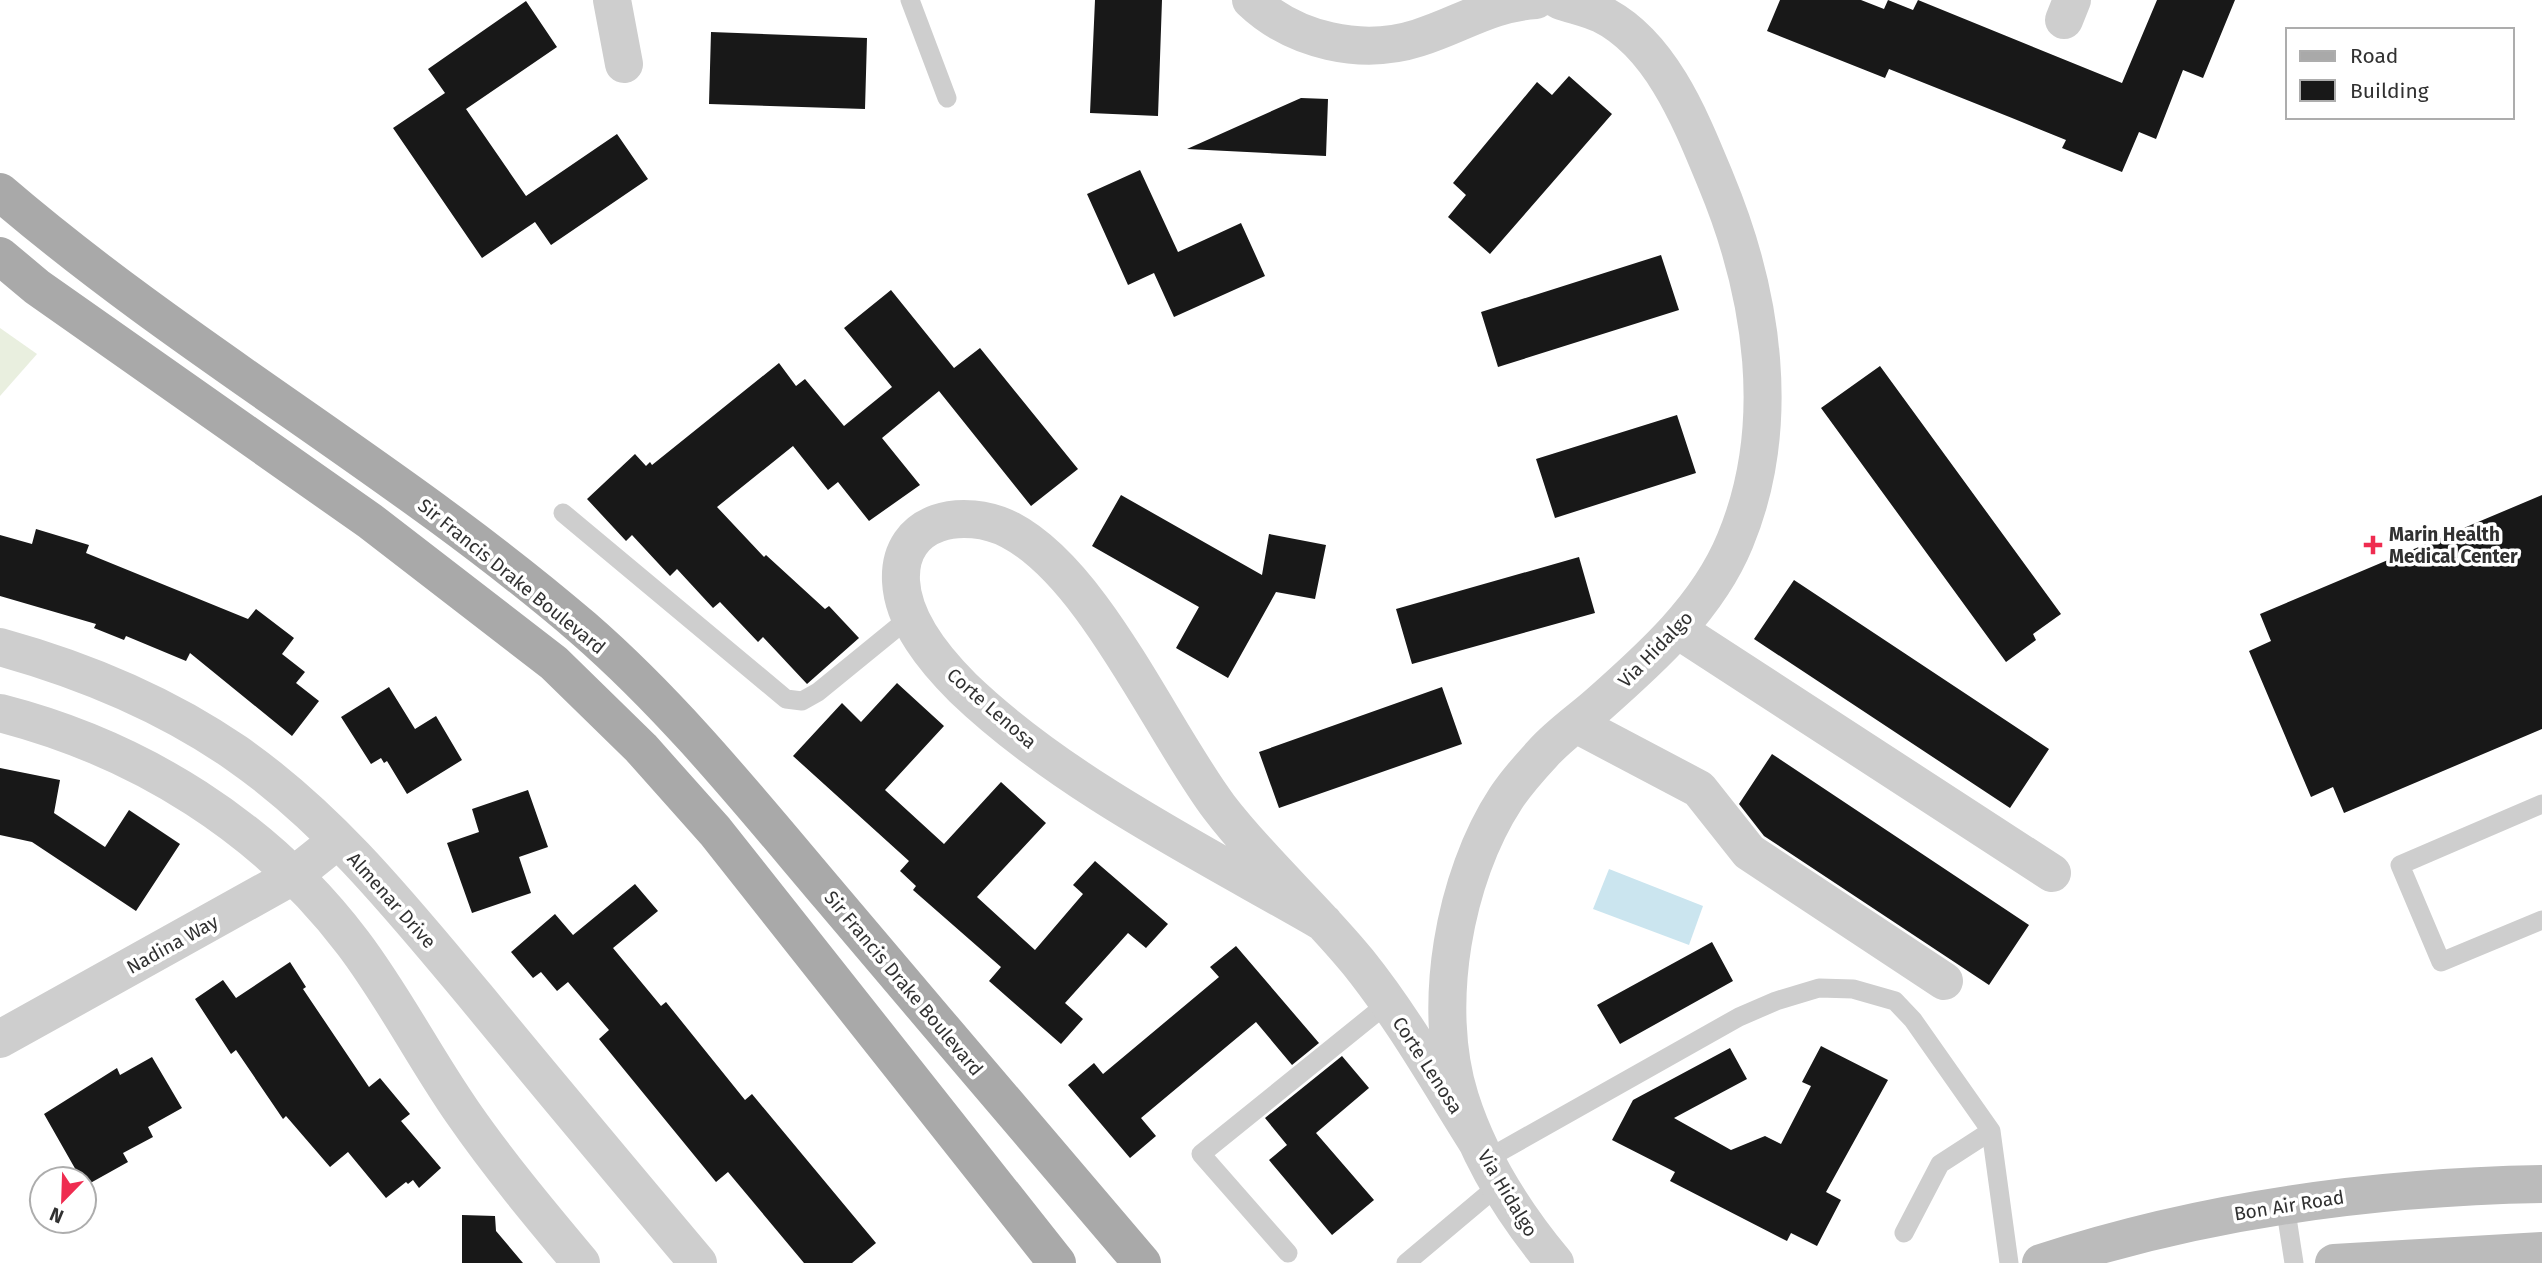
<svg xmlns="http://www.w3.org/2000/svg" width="2542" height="1263" viewBox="0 0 2542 1263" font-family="'Fira Sans',sans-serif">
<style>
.green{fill:#e9efdf}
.water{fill:#cbe5ef}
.building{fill:#181818}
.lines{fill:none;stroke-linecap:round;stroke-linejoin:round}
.service{stroke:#cecece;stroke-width:19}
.minor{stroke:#cecece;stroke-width:38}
.secondary{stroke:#bbb;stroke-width:38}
.primary{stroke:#a9a9a9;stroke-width:38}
.poi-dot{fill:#ef2c50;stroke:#fff;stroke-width:2.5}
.labels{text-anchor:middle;stroke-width:7;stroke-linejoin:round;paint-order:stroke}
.poi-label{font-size:19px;font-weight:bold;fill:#313131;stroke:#fff;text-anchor:start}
.street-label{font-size:19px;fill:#313131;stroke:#fff}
</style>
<rect width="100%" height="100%" fill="#fff"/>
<!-- green -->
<path class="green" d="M 0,328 L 37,354 L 0,396 Z"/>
<!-- water -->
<path class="water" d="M 1609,869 L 1703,906 L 1689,945 L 1593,909 Z"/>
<!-- building -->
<path class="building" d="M 1095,0 L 1162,0 L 1158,116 L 1090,113 Z
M 1780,0 L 1861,0 L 1884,9 L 1888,0 L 1913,10 L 1918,0 L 2122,83 L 2157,0 L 2235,0 L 2203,78 L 2183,70 L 2156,139 L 2139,132 L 2122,172 L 2062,148 L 2066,140 L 2012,118 L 1889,69 L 1885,78 L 1767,31 Z
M 526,1 L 557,47 L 466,109 L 526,196 L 617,134 L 648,179 L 551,245 L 535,222 L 482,258 L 393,128 L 445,93 L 428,69 Z
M 711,32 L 867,38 L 865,109 L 709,104 Z
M 1569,76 L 1612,114 L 1490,254 L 1448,217 L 1466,195 L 1453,183 L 1537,82 L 1552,95 Z
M 1301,98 L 1328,99 L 1326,156 L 1187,149 Z
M 1140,170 L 1178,252 L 1241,223 L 1265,276 L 1174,317 L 1154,273 L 1128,285 L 1087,194 Z
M 1661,255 L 1679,310 L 1498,367 L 1481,312 Z
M 891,290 L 954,368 L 980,348 L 1078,469 L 1031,506 L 939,391 L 882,438 L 920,485 L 869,521 L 838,482 L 828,490 L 793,446 L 717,507 L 764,557 L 766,555 L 825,609 L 829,606 L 859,638 L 807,684 L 763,637 L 758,642 L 720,602 L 713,608 L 677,569 L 670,576 L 632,535 L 626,541 L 587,499 L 635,454 L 646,466 L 650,462 L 652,465 L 779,363 L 796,386 L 805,379 L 844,426 L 892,387 L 844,328 Z
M 1880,366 L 2061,614 L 2033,634 L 2036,640 L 2006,662 L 1821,408 Z
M 1677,415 L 1696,473 L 1555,518 L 1536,459 Z
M 1121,495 L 1262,575 L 1269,534 L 1326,545 L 1315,599 L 1276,592 L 1228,678 L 1176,648 L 1199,607 L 1092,546 Z
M 2542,495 L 2542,729 L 2344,813 L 2333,787 L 2311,797 L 2249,651 L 2271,641 L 2260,614 Z
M 36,529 L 89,545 L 86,553 L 248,619 L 256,609 L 294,638 L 282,654 L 305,672 L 296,683 L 319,701 L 292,736 L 190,653 L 186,661 L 126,636 L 124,640 L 94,628 L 96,624 L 0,596 L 0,535 L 32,544 Z
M 1579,557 L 1595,613 L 1412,664 L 1396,609 Z
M 1794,580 L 2049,749 L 2010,808 L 1754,639 Z
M 897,683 L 944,726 L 885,790 L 944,844 L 1001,782 L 1046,823 L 977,897 L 1035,950 L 1083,894 L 1073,885 L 1095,861 L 1168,924 L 1146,948 L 1128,933 L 1065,1003 L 1083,1019 L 1061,1044 L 989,981 L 1001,967 L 913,890 L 916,886 L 900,871 L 909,861 L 793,756 L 842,703 L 861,722 Z
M 389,687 L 415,729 L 436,716 L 462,760 L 407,794 L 387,761 L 384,763 L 381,758 L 371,764 L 341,717 Z
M 1442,687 L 1462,744 L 1279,808 L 1259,752 Z
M 1772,754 L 2029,925 L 1989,985 L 1764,836 L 1739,804 Z
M 0,768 L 60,780 L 54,813 L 105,847 L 129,810 L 180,844 L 136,911 L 32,842 L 0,835 Z
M 528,790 L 548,847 L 519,857 L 531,893 L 472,913 L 447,843 L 479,832 L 472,809 Z
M 635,884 L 658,911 L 613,948 L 661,1006 L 666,1002 L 745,1100 L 752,1094 L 876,1243 L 852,1263 L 804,1263 L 728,1172 L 716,1182 L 599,1039 L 609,1030 L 568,982 L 557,991 L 541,972 L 533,978 L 511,952 L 555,914 L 573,935 Z
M 1712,942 L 1733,981 L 1620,1044 L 1597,1005 Z
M 1236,946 L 1319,1043 L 1292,1065 L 1256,1022 L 1141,1118 L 1156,1136 L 1130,1158 L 1068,1085 L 1094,1063 L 1103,1074 L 1219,977 L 1210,967 Z
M 290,962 L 306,987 L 303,989 L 369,1087 L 380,1078 L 410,1114 L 401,1121 L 441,1168 L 419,1188 L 413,1180 L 408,1184 L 406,1182 L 386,1198 L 348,1152 L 330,1167 L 286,1116 L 283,1119 L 236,1050 L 231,1054 L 195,999 L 223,980 L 236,998 Z
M 1821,1046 L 1888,1080 L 1826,1192 L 1841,1200 L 1817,1246 L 1791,1233 L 1787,1241 L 1670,1181 L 1675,1172 L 1612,1140 L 1633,1100 L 1730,1048 L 1747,1079 L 1674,1118 L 1731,1150 L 1765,1136 L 1781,1144 L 1811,1086 L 1802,1082 Z
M 1342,1056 L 1369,1088 L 1316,1133 L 1374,1200 L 1332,1235 L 1269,1160 L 1287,1145 L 1265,1118 Z
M 152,1057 L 182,1108 L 148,1127 L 153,1137 L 123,1153 L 128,1162 L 85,1186 L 84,1179 L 81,1179 L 44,1114 L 117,1068 L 120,1075 Z
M 462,1215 L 495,1216 L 496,1231 L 523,1263 L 462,1263 Z"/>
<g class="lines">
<!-- service -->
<path class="service" d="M 910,0 L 947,98
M 563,513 L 786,699 L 802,701 L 818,692 L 910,617
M 2542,804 L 2400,865 L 2441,962 L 2542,920
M 1487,1159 L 1739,1017 L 1776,1001 L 1819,988 L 1853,989 L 1895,1001 L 1913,1020 L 1991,1131 L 2009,1263
M 2285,1205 L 2294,1263
M 1904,1233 L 1940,1164 L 1991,1131
M 1288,1253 L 1201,1154 L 1388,1003
M 1406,1263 L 1500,1184"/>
<!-- minor -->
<path class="minor" d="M 612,0 L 624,64
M 1251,0 C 1294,41 1362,56 1418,38 C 1460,25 1490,3 1536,0
M 2064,20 L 2072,0
M 1678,630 L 2052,873
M 0,647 C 83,670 165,704 236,753 C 331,819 404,911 477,998 C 550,1087 624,1175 698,1263
M 0,713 C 140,749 265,827 353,943 C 394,997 424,1057 463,1113 C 499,1165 540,1214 581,1263
M 1576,724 L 1699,789 L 1749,852 L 1944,981
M 1324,923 C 1205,854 1063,784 963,688 C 935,660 903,622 901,581 C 898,518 965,507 1010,530 C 1094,574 1160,728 1219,807 C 1261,862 1314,908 1358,962 C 1403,1018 1439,1082 1477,1142
M 0,1039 L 293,876 L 338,840
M 1555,1263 C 1515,1215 1479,1158 1460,1098 C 1431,1007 1454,877 1506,798 C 1516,783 1530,767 1543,753 C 1559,735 1581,720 1599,704 C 1651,658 1708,607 1735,541 C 1783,426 1763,294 1716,181 C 1692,123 1662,44 1601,14 C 1588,8 1573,5 1559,0"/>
<!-- secondary -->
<path class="secondary" d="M 2041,1263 C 2203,1210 2372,1187 2542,1184
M 2334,1263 L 2542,1251"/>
<!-- primary -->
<path class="primary" d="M 0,192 C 184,350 398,469 583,628 C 674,707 751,803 829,895 C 933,1018 1037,1140 1142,1263
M 0,256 L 37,287 L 370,521 L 554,663 L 641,748 L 715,831 L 1057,1263"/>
</g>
<!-- markers -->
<path class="poi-dot" d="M2369.5 534.5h7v7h7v7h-7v7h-7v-7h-7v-7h7z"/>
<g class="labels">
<!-- poi labels -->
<g class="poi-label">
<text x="2389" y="541">Marin Health<tspan x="2389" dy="22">Medical Center</tspan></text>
</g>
<!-- street labels -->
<g class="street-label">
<text transform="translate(512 576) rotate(39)" y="7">Sir Francis Drake Boulevard</text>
<text transform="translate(1655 649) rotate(-46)" y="7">Via Hidalgo</text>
<text transform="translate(992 708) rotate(41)" y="7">Corte Lenosa</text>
<text transform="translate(392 900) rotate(48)" y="7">Almenar Drive</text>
<text transform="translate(172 944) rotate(-29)" y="7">Nadina Way</text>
<text transform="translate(904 983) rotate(50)" y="7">Sir Francis Drake Boulevard</text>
<text transform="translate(1428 1065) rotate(57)" y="7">Corte Lenosa</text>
<text transform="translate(1508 1193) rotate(59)" y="7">Via Hidalgo</text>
<text transform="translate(2289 1205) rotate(-9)" y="7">Bon Air Road</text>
</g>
</g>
<!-- legend -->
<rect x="2286" y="28" width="228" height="91" fill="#ffffff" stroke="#adadad" stroke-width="2"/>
<rect x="2300" y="51" width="35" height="10" fill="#a9a9a9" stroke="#adadad" stroke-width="2"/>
<text x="2350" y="63" font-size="21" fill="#313131">Road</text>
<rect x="2300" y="80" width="35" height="21" fill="#181818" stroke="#adadad" stroke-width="2"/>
<text x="2350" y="98" font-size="21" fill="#313131">Building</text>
<!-- north arrow -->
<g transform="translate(63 1200) rotate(203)"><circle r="33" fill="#ffffff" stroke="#adadad" stroke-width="2"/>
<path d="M0-5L12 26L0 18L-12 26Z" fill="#ef2c50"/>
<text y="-10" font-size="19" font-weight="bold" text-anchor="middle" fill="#313131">N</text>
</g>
</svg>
